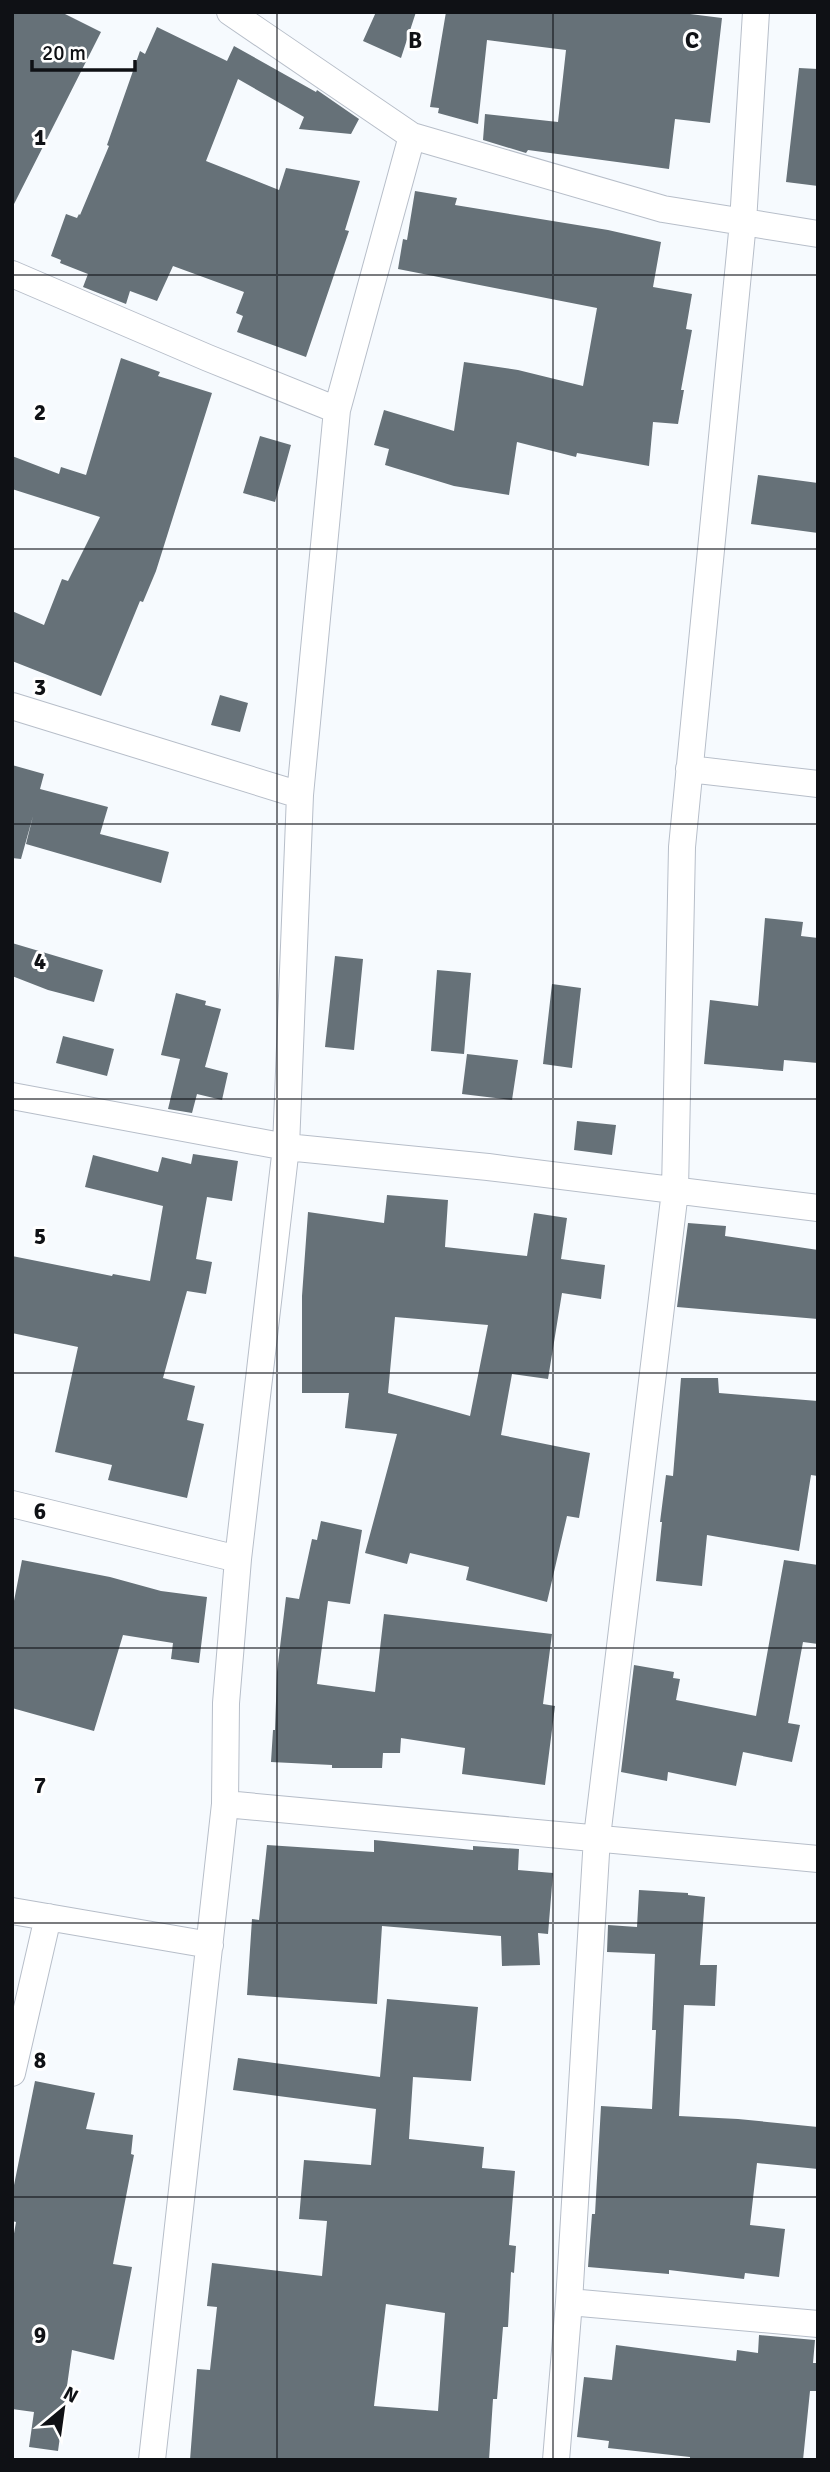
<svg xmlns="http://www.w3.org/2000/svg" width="830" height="2472" viewBox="0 0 830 2472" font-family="Signika,sans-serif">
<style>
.building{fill:#667178;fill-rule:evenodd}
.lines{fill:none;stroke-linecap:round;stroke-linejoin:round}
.minor-casing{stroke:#b7bec9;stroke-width:28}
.minor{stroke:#fff;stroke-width:26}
.grid{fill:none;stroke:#0f1115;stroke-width:2;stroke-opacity:0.55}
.grid-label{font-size:23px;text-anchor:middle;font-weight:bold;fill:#0f1115;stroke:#fff;stroke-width:6;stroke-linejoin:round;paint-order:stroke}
</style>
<rect width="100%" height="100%" fill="#f6fafe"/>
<!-- building -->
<path class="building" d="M 12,12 L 61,12 L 101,32 L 12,208 Z
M 376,12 L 416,12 L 401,58 L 363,41 Z
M 446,12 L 674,12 L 722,18 L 710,123 L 675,119 L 669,169 L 528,150 L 526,153 L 483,140 L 485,114 L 558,122 L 566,50 L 487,40 L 478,124 L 438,113 L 439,108 L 430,107 Z
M 157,27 L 227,61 L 234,46 L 316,92 L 317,90 L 359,119 L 351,134 L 299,129 L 304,117 L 238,79 L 206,161 L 279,190 L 286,168 L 360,181 L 345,230 L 349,231 L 306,357 L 237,332 L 243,316 L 236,313 L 244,292 L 173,266 L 157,301 L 130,291 L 126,304 L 83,287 L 88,274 L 60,263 L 61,260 L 51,256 L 66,214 L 77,218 L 79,214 L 80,215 L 109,146 L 107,145 L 140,51 L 145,54 Z
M 799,68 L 818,69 L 818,186 L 786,182 Z
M 415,191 L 457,198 L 455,205 L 608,230 L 661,242 L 653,287 L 692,294 L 686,329 L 692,330 L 681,390 L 684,390 L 678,424 L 653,422 L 649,466 L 577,453 L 576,457 L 517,442 L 509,495 L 454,486 L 385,465 L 389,449 L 374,445 L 384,410 L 454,431 L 464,362 L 518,370 L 583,386 L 597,308 L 398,269 L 403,239 L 407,240 Z
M 121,358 L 160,372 L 158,376 L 212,393 L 156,571 L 143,602 L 140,601 L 101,696 L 12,661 L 12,611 L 44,625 L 62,579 L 68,581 L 100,517 L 12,489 L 12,456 L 59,474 L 61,467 L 86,475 Z
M 260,436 L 291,445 L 275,502 L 243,493 Z
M 758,475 L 818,483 L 818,533 L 751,524 Z
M 220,695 L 248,703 L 240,732 L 211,725 Z
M 12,765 L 44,774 L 40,789 L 108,807 L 100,834 L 169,852 L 161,883 L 26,844 L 33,816 L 21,859 L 12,858 Z
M 765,918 L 803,922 L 801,936 L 818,938 L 818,1063 L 784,1060 L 783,1071 L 704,1064 L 710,1000 L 758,1006 Z
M 12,943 L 103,970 L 94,1002 L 48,990 L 12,976 Z
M 335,956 L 363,959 L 354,1050 L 325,1047 Z
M 437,970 L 471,973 L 464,1054 L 431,1051 Z
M 552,984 L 581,988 L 572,1068 L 543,1064 Z
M 176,993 L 206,1001 L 205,1005 L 221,1009 L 205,1067 L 228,1073 L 222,1100 L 197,1094 L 192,1113 L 168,1109 L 180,1059 L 161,1055 Z
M 63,1036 L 114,1049 L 107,1076 L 56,1063 Z
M 467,1054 L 518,1060 L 512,1100 L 462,1094 Z
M 577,1121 L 616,1125 L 612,1155 L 574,1150 Z
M 193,1154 L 238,1161 L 232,1201 L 207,1197 L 196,1259 L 212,1262 L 206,1294 L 187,1291 L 163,1378 L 195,1386 L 187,1420 L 204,1424 L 187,1498 L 108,1480 L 112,1465 L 55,1452 L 78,1347 L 12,1333 L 12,1256 L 112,1276 L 113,1274 L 150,1281 L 163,1206 L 85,1187 L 93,1155 L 158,1172 L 162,1157 L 191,1164 Z
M 387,1195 L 448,1200 L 445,1247 L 527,1256 L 534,1213 L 567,1218 L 561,1259 L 605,1265 L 601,1299 L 562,1293 L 548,1379 L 512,1374 L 501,1435 L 590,1453 L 579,1518 L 567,1516 L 547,1602 L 466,1580 L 469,1567 L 410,1553 L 407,1564 L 365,1553 L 397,1434 L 345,1428 L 349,1393 L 302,1393 L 302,1296 L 308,1212 L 384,1223 ZM 395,1317 L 488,1325 L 470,1416 L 388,1393 Z
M 688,1223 L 726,1226 L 725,1236 L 818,1250 L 818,1319 L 677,1307 Z
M 681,1378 L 718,1378 L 719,1393 L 818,1401 L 818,1476 L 811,1475 L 799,1551 L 707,1535 L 702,1586 L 656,1581 L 662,1522 L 660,1522 L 666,1475 L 673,1476 Z
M 321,1521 L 362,1530 L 350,1604 L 328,1601 L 317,1684 L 375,1692 L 384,1614 L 552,1634 L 543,1704 L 555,1706 L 545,1785 L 462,1774 L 465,1748 L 401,1738 L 400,1753 L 383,1753 L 382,1768 L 332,1768 L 332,1765 L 271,1762 L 273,1730 L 275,1730 L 277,1672 L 286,1597 L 299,1599 L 312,1539 L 317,1540 Z
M 22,1560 L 110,1577 L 161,1591 L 207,1597 L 199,1663 L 171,1659 L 173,1643 L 123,1635 L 94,1731 L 12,1708 L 12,1611 Z
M 784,1560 L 818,1565 L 818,1644 L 803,1642 L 788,1723 L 800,1725 L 792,1762 L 743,1752 L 736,1786 L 668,1772 L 667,1781 L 621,1772 L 634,1665 L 674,1672 L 673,1678 L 680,1679 L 676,1700 L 756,1716 Z
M 374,1840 L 473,1850 L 473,1846 L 519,1849 L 518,1870 L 553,1873 L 548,1934 L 538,1933 L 540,1965 L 502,1966 L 501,1936 L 382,1926 L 377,2004 L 247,1995 L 252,1919 L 259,1920 L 267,1845 L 374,1852 Z
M 639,1890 L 688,1893 L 688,1895 L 705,1897 L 700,1965 L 717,1965 L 715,2006 L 684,2005 L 679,2116 L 738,2119 L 818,2127 L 818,2169 L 757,2163 L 750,2225 L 785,2229 L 779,2277 L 745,2273 L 744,2279 L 669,2270 L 669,2274 L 588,2267 L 592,2214 L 595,2214 L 601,2106 L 652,2109 L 656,2030 L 652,2030 L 655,1954 L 607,1952 L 608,1925 L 637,1927 Z
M 387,1999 L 478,2007 L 471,2081 L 413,2077 L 409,2139 L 484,2147 L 482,2168 L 515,2171 L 509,2245 L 516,2246 L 514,2273 L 511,2272 L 508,2327 L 503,2327 L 497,2399 L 493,2399 L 489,2460 L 190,2460 L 197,2369 L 210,2370 L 217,2307 L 207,2306 L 212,2263 L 322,2276 L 327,2221 L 299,2219 L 304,2160 L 371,2165 L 376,2109 L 233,2090 L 238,2058 L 380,2077 ZM 386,2304 L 445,2313 L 438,2411 L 374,2406 Z
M 35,2081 L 95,2093 L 86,2129 L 133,2135 L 131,2154 L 134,2155 L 113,2264 L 132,2267 L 114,2360 L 72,2350 L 58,2451 L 29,2447 L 34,2412 L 12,2409 L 12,2245 L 16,2222 L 12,2221 L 12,2195 Z
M 759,2335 L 815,2340 L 813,2363 L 818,2363 L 818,2391 L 810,2391 L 803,2460 L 690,2460 L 690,2457 L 608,2448 L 609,2441 L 577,2437 L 584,2377 L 612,2380 L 616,2345 L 736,2361 L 737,2350 L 758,2353 Z"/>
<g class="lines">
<!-- minor casing -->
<g class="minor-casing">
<path id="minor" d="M 230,12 L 412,136 L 663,209 L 818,234
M 12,274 L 208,358 L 337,410
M 12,706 L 300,795
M 689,769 L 818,784
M 12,1096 L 286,1147 L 488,1167 L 818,1208
M 12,1504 L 238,1559
M 225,1804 L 818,1859
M 12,1911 L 210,1945
M 12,2073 L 48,1917
M 569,2302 L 818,2324
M 152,2460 L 225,1804 L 226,1703 L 238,1559 L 286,1147 L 300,795 L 337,410 L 412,136
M 556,2460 L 569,2302 L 597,1837 L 675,1191 L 682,847 L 743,222 L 756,12"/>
</g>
<!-- minor -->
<use href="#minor" class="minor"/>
</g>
<!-- grid -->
<path class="grid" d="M 277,12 L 277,2460M 553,12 L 553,2460M 12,275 L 818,275M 12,549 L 818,549M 12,824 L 818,824M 12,1099 L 818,1099M 12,1373 L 818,1373M 12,1648 L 818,1648M 12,1923 L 818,1923M 12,2197 L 818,2197"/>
<g class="grid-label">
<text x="415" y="48">B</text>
<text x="692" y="48">C</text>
<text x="40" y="145">1</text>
<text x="40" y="420">2</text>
<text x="40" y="695">3</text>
<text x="40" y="969">4</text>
<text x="40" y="1244">5</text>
<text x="40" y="1519">6</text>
<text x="40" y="1793">7</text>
<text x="40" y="2068">8</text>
<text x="40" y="2343">9</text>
</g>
<!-- border -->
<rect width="830" height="2472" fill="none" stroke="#0f1115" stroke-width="28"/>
<!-- north arrow -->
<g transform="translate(63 2409) rotate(29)" stroke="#ffffff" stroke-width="5" paint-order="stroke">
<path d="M0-5L12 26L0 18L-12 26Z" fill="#0f1115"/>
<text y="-10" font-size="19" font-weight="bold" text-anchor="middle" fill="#0f1115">N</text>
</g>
<!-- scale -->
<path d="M32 60v10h103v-10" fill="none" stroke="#0f1115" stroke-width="3.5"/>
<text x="42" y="60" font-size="21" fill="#0f1115" stroke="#ffffff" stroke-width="5" paint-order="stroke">20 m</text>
</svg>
